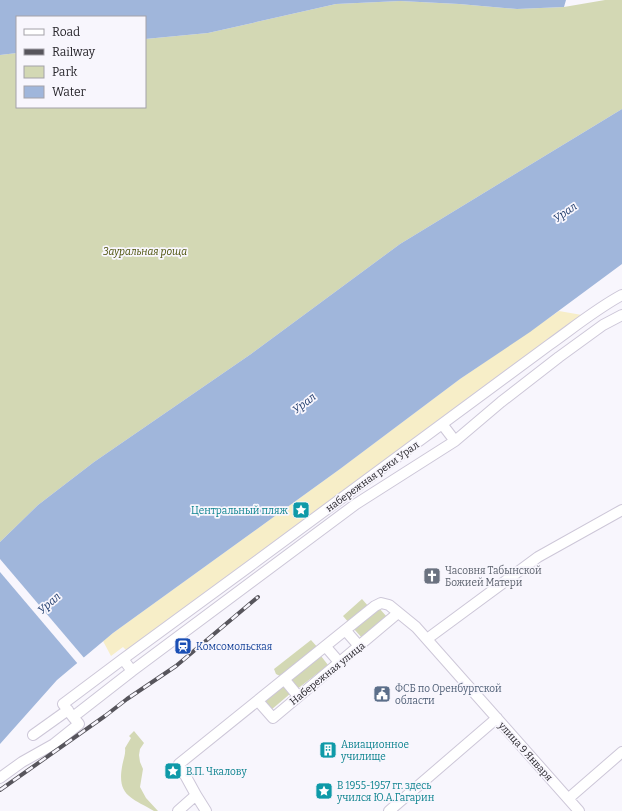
<svg xmlns="http://www.w3.org/2000/svg" width="622" height="811" viewBox="0 0 622 811" font-family="Bitter,serif">
<style>
.green{fill:#d3d8b4}
.sand{fill:#f7eec8}
.water{fill:#a0b6db}
.pier{fill:#f8f6fd}
.lines{fill:none;stroke-linecap:round;stroke-linejoin:round}
.street-casing{stroke:#cdc7d8;stroke-width:12}
.street{stroke:#fff;stroke-width:10}
.rail-casing{stroke:#57555c;stroke-width:4}
.rail{stroke:#f8f6fd;stroke-width:2.5;stroke-dasharray:8;stroke-linecap:butt}
.labels{text-anchor:middle;stroke-width:3.5;stroke-linejoin:round;paint-order:stroke}
.park-label{font-size:10px;font-style:italic;fill:#484e05;stroke:#f8f6fd}
.street-label{font-size:10px;fill:#26242a;stroke:#f8f6fd}
.culture-label{font-size:10px;fill:#0d838f;stroke:#f8f6fd;text-anchor:start}
.worship-label{font-size:10px;fill:#5b616d;stroke:#f8f6fd;text-anchor:start}
.transit-label{font-size:10px;fill:#164399;stroke:#f8f6fd;text-anchor:start}
.service-label{font-size:10px;fill:#4e5e75;stroke:#f8f6fd;text-anchor:start}
.water-label{font-size:11px;font-style:italic;fill:#203c6c;stroke:#f8f6fd}
</style>
<rect width="100%" height="100%" fill="#f8f6fd"/>
<!-- green -->
<path class="green" d="M 605,0 L 622,0 L 622,109 L 400,244 L 251,354 L 94,462 L 38,505 L 0,542 L 0,55 L 17,53 L 17,107 L 145,107 L 145,39 L 208,33 L 336,4 L 400,1 L 459,4 L 517,9 L 564,7 Z
M 362,599 L 369,607 L 350,624 L 343,616 Z
M 379,608 L 387,617 L 362,638 L 354,629 Z
M 311,640 L 319,649 L 282,677 L 276,674 L 274,669 Z
M 321,656 L 328,665 L 296,690 L 290,681 Z
M 284,685 L 291,693 L 271,710 L 264,702 Z
M 134,731 L 144,743 L 140,749 L 139,755 L 140,762 L 143,769 L 140,787 L 146,798 L 158,811 L 154,811 C 132,798 117,796 122,767 C 123,760 126,754 125,748 L 131,738 L 129,736 Z"/>
<!-- sand -->
<path class="sand" d="M 559,311 L 582,315 L 127,651 L 123,647 L 111,656 L 103,641 L 113,633 L 340,469 L 460,379 Z"/>
<!-- water -->
<path class="water" d="M 0,0 L 566,0 L 564,7 L 517,9 L 459,4 L 400,1 L 336,4 L 208,33 L 145,39 L 145,17 L 17,17 L 17,53 L 0,55 Z
M 622,109 L 622,264 L 530,332 L 460,379 L 340,469 L 113,633 L 57,680 L 0,744 L 0,542 L 38,505 L 94,462 L 251,354 L 400,244 Z"/>
<!-- pier -->
<path class="pier" d="M 0,559 L 85,659 L 78,664 L 0,572 Z"/>
<g class="lines">
<!-- street casing -->
<g class="street-casing">
<path id="street" d="M 442,424 L 455,441
M 346,631 L 359,646
M 427,639 L 538,557 L 622,510
M 326,647 L 339,662
M 123,659 L 132,671 L 356,504 L 455,441 L 501,402 L 559,357 L 603,325 L 622,315
M 132,671 L 73,717 L 63,704 L 123,659 L 258,560 L 549,345 C 573,328 596,309 622,295
M 284,679 L 298,696
M 258,701 L 273,718 L 398,613
M 33,735 L 68,710
M 0,778 L 22,762 L 54,744 L 79,724 L 73,717
M 196,795 L 206,811
M 569,798 L 622,752
M 178,811 L 196,795 L 179,764 L 375,606 L 381,603 L 389,605 L 416,627 L 579,811
M 389,811 L 497,718"/>
</g>
<!-- street -->
<use href="#street" class="street"/>
<!-- rail casing -->
<g class="rail-casing">
<path id="rail" d="M 0,790 L 105,716 L 127,699 L 176,666 L 258,597"/>
</g>
<!-- rail -->
<use href="#rail" class="rail"/>
</g>
<!-- icons -->
<defs>
<g id="sight-square" transform="scale(0.9)"><rect x="-9" y="-9" width="18" height="18" rx="4" fill="#0f9aa8" stroke="#f8f6fd"/><path d="M0-6L1.8-2.2L6-1.7L2.9 1.2L3.7 5.4L0 3.3L-3.7 5.4L-2.9 1.2L-6-1.7L-1.8-2.2Z" fill="#fff"/></g>
<g id="church-square" transform="scale(0.9)"><rect x="-9" y="-9" width="18" height="18" rx="4" fill="#6b7280" stroke="#f8f6fd"/><path d="M-1.2-6h2.4v3.5h3.3v2.4h-3.3V6h-2.4V-.1h-3.3v-2.4h3.3Z" fill="#fff"/></g>
<g id="station-square" transform="scale(0.9)"><rect x="-9" y="-9" width="18" height="18" rx="4" fill="#1a4fb4" stroke="#f8f6fd"/><path d="M-3-6H3Q5-6 5-4V2Q5 4 3 4L4.5 6H3L1.5 4h-3L-3 6H-4.5L-3 4Q-5 4-5 2V-4Q-5-6-3-6ZM-3.5-4v3h7v-3ZM-3.5 1v1.5H-2V1ZM2 1v1.5H3.5V1Z" fill="#fff"/></g>
<g id="civic-square" transform="scale(0.9)"><rect x="-9" y="-9" width="18" height="18" rx="4" fill="#5c6f8a" stroke="#f8f6fd"/><path d="M-.6-6.5H3V-4.5H.6V-3L4-1V1h2V6H-6V1h2V-1L-.6-3ZM-1.2 2.5V6h2.4V2.5Z" fill="#fff"/></g>
<g id="building-square" transform="scale(0.9)"><rect x="-9" y="-9" width="18" height="18" rx="4" fill="#0f9aa8" stroke="#f8f6fd"/><path d="M-4-6H4V6H1V3H-1V6H-4ZM-2.5-4.3h1.7v1.8h-1.7ZM.8-4.3h1.7v1.8H.8ZM-2.5-1h1.7V.8h-1.7ZM.8-1h1.7V.8H.8Z" fill="#fff"/></g>
</defs>
<g fill-rule="evenodd">
<use href="#sight-square" x="301" y="510"/>
<use href="#church-square" x="432" y="576"/>
<use href="#station-square" x="183" y="646"/>
<use href="#civic-square" x="382" y="694"/>
<use href="#building-square" x="328" y="750"/>
<use href="#sight-square" x="173" y="771"/>
<use href="#sight-square" x="324" y="791"/>
</g>
<g class="labels">
<!-- park labels -->
<g class="park-label">
<text x="145" y="255">Зауральная роща</text>
</g>
<!-- street labels -->
<g class="street-label">
<text transform="translate(372 476) rotate(-36)" y="4">набережная реки Урал</text>
<text transform="translate(327 673) rotate(-39)" y="4">Набережная улица</text>
<text transform="translate(526 751) rotate(48)" y="4">улица 9 Января</text>
</g>
<!-- culture labels -->
<g class="culture-label">
<text x="288" y="514" text-anchor="end">Центральный пляж</text>
<text x="341" y="748">Авиационное<tspan x="341" dy="12">училище</tspan></text>
<text x="186" y="775">В.П. Чкалову</text>
<text x="337" y="789">В 1955-1957 гг. здесь<tspan x="337" dy="12">учился Ю.А.Гагарин</tspan></text>
</g>
<!-- worship labels -->
<g class="worship-label">
<text x="445" y="574">Часовня Табынской<tspan x="445" dy="12">Божией Матери</tspan></text>
</g>
<!-- transit labels -->
<g class="transit-label">
<text x="196" y="650">Комсомольская</text>
</g>
<!-- service labels -->
<g class="service-label">
<text x="395" y="692">ФСБ по Оренбургской<tspan x="395" dy="12">области</tspan></text>
</g>
<!-- water labels -->
<g class="water-label">
<text transform="translate(565 212) rotate(-35)" y="4">Урал</text>
<text transform="translate(304 403) rotate(-37)" y="4">Урал</text>
<text transform="translate(49 603) rotate(-42)" y="4">Урал</text>
</g>
</g>
<!-- legend -->
<rect x="16" y="16" width="130" height="92" fill="#f8f6fd" stroke="#a4a2a9"/>
<rect x="24" y="29" width="20" height="6" fill="#ffffff" stroke="#a4a2a9"/>
<text x="52" y="36" font-size="12" fill="#26242a">Road</text>
<rect x="24" y="49" width="20" height="6" fill="#57555c" stroke="#a4a2a9"/>
<text x="52" y="56" font-size="12" fill="#26242a">Railway</text>
<rect x="24" y="66" width="20" height="12" fill="#d3d8b4" stroke="#a4a2a9"/>
<text x="52" y="76" font-size="12" fill="#26242a">Park</text>
<rect x="24" y="86" width="20" height="12" fill="#a0b6db" stroke="#a4a2a9"/>
<text x="52" y="96" font-size="12" fill="#26242a">Water</text>
</svg>
